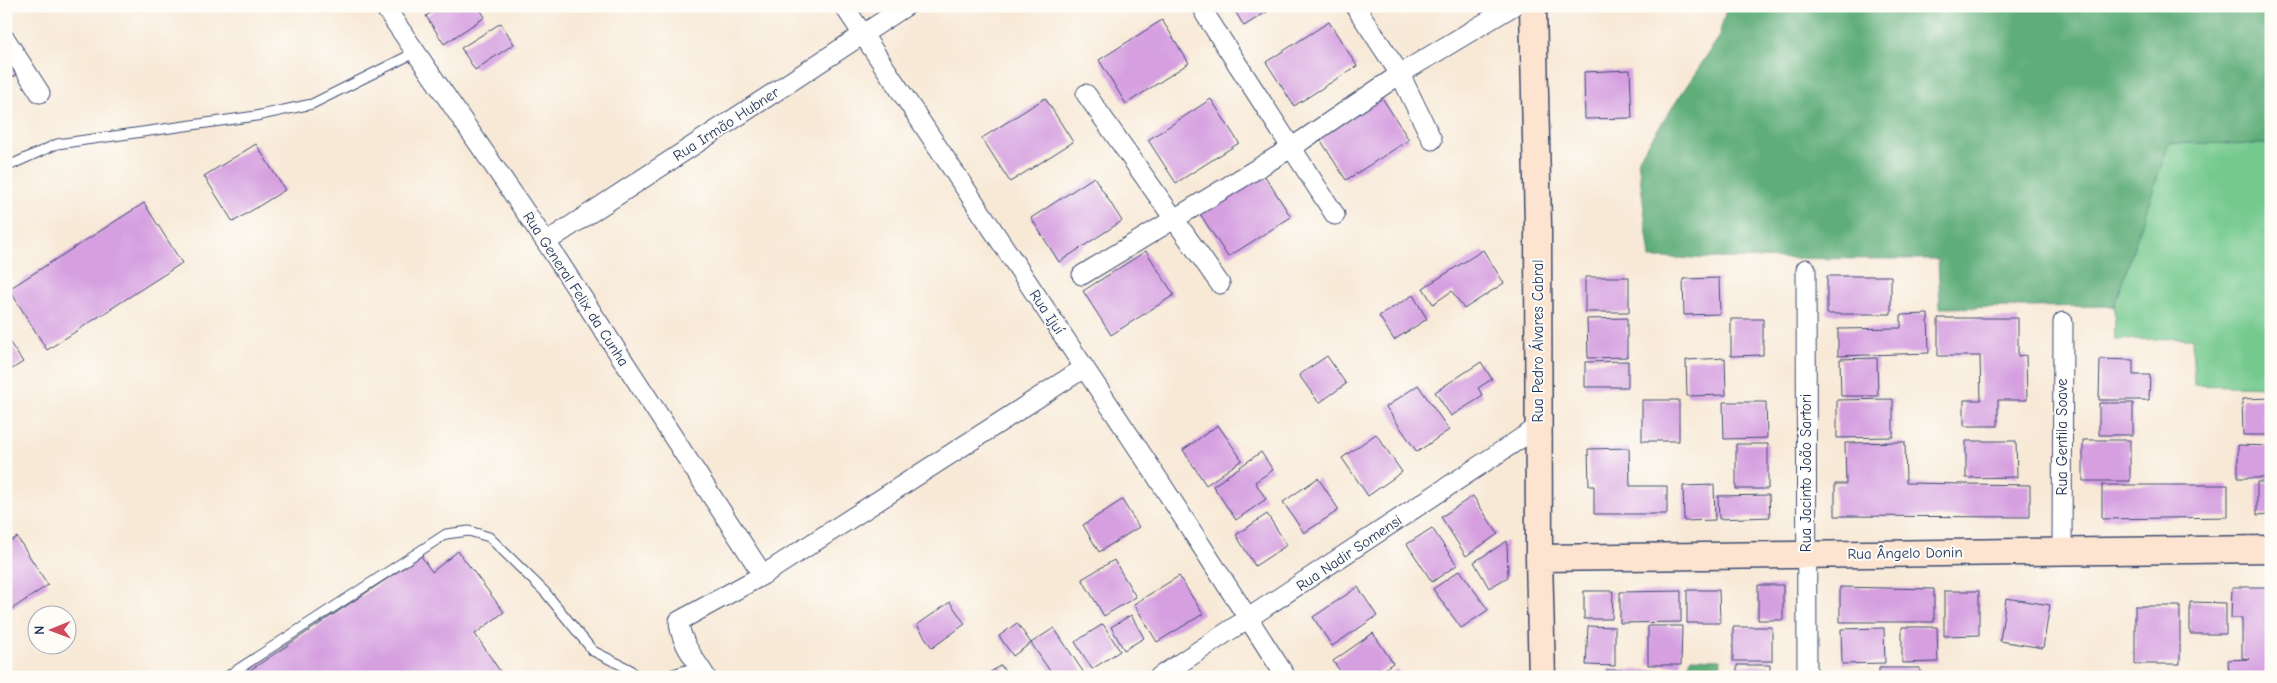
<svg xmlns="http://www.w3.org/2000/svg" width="2277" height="683" viewBox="0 0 2277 683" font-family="'Comic Neue',sans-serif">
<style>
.green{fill:#74c98e;stroke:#487c76}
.forest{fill:#5fad79;stroke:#3d6e6c}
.building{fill:#d59fe0}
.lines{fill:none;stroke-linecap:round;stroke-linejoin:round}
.lane-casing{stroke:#3c4b70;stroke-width:11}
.street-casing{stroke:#3c4b70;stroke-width:21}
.secondary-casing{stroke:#3c4b70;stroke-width:29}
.lane{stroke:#fff;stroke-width:9}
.street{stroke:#fff;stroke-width:19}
.secondary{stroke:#fde4d0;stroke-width:26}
.labels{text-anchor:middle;stroke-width:4;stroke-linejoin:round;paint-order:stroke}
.street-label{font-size:15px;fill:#1b2f5e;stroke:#fdfcf7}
</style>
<rect width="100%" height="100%" fill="#fdfcf7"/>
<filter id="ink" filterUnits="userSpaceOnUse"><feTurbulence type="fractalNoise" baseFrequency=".02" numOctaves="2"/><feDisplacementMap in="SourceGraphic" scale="10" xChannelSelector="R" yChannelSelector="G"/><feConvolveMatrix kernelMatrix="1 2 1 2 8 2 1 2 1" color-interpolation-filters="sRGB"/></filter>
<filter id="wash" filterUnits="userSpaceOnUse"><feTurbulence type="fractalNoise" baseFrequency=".0096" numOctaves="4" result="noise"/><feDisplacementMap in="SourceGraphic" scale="20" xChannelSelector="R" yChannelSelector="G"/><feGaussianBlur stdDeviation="1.12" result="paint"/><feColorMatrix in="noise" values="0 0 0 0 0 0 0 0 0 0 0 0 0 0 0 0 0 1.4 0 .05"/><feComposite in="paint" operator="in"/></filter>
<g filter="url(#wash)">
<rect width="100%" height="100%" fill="#f8e9d7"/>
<!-- green -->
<path class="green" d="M 2169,143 L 2271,144 L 2271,387 L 2194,385 L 2192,338 L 2115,340 L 2114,306 Z"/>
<!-- forest -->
<path class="forest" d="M 1727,6 L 2271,6 L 2271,144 L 2169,143 L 2114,306 L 1940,308 L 1938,259 L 1650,258 L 1638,159 L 1718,39 Z
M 1692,658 L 1721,659 L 1720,669 L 1729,672 L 1729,677 L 1665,677 L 1667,674 L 1684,670 Z"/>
<g id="blocks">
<!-- building -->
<path class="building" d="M 441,6 L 478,6 L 485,17 L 444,44 L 426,16 Z
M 1232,6 L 1276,6 L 1244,26 Z
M 1162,20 L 1189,63 L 1126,104 L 1099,60 Z
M 1329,22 L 1357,66 L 1294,106 L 1266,62 Z
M 501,23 L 514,44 L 475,70 L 461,48 Z
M 6,60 L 16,75 L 6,81 Z
M 1630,70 L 1632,118 L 1585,119 L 1584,72 Z
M 1381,96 L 1409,140 L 1346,180 L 1318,136 Z
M 1045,98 L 1073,142 L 1010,182 L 982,138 Z
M 1211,99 L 1239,143 L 1176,183 L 1148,140 Z
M 6,117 L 11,125 L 6,128 Z
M 256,144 L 285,190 L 233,222 L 204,176 Z
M 1263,173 L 1291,217 L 1228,257 L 1200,214 Z
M 1094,177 L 1122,221 L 1059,262 L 1031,218 Z
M 144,203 L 182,263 L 47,350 L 9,289 Z
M 1483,250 L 1504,283 L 1464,309 L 1452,291 L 1433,304 L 1423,288 Z
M 1146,251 L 1174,295 L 1111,335 L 1083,291 Z
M 1827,276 L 1891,276 L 1891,314 L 1827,314 Z
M 1585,277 L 1629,277 L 1629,312 L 1585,312 Z
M 1719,278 L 1720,314 L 1684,315 L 1683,279 Z
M 1413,295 L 1427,319 L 1394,340 L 1379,316 Z
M 1928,314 L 1929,353 L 1838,356 L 1838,329 L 1901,328 L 1901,315 Z
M 1627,318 L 1627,357 L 1588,358 L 1587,319 Z
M 1938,318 L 2018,318 L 2018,356 L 2026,355 L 2027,400 L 1998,400 L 1998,426 L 1964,426 L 1964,400 L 1981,400 L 1980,356 L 1938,356 Z
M 1731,319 L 1763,319 L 1763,355 L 1731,356 Z
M 6,337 L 23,362 L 6,373 Z
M 1327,356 L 1346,384 L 1319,403 L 1299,375 Z
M 1725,358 L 1726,395 L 1687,396 L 1686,360 Z
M 1877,358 L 1878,396 L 1841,396 L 1840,359 Z
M 2100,359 L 2133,360 L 2133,375 L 2150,375 L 2149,400 L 2099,400 Z
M 1628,361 L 1628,387 L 1585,387 L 1585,362 Z
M 1481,362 L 1492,379 L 1478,388 L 1483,396 L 1451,416 L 1435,392 Z
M 1418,385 L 1449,430 L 1417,452 L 1386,407 Z
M 2271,398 L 2271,435 L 2243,435 L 2242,399 Z
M 1893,399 L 1893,437 L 1837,438 L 1837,400 Z
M 1642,400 L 1679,400 L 1679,441 L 1642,441 Z
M 1723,402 L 1766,402 L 1767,438 L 1724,439 Z
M 2099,403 L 2133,403 L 2133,435 L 2099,435 Z
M 1218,425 L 1242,460 L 1206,485 L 1183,450 Z
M 1376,434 L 1402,472 L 1368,496 L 1342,458 Z
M 2083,440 L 2130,440 L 2130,481 L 2083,481 Z
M 1966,441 L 2016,441 L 2017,477 L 1966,478 Z
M 1905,442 L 1906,483 L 2030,485 L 2030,517 L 1835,516 L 1835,484 L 1846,484 L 1845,443 Z
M 1736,444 L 1768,444 L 1768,489 L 1736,489 Z
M 2238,445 L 2271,446 L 2271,478 L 2238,478 Z
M 1629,448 L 1630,486 L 1667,486 L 1667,514 L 1594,514 L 1594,486 L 1589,486 L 1588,449 Z
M 1261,452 L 1273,470 L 1255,482 L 1266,499 L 1236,520 L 1213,486 Z
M 1318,478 L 1339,510 L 1304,533 L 1283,502 Z
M 2257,482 L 2271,482 L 2271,514 L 2257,515 Z
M 1714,485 L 1715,520 L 1684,521 L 1683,486 Z
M 2102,485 L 2228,485 L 2228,517 L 2102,519 Z
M 1769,495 L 1770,517 L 1719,519 L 1718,496 Z
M 1473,496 L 1498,534 L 1466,556 L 1441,517 Z
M 1122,500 L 1139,527 L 1099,552 L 1083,525 Z
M 1267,514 L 1287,545 L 1255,566 L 1236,535 Z
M 1432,528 L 1457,565 L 1432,582 L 1407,544 Z
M 17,537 L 48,585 L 6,613 L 6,544 Z
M 1507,541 L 1508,577 L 1489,588 L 1474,562 Z
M 458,551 L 504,612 L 475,634 L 504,677 L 240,677 L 421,556 L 432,572 Z
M 1114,560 L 1136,597 L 1104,616 L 1082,579 Z
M 1460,570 L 1488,610 L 1461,628 L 1433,589 Z
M 1179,576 L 1203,614 L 1157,642 L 1134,604 Z
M 1758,585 L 1783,585 L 1783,620 L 1758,620 Z
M 1358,587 L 1377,616 L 1332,646 L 1313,617 Z
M 1840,587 L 1934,589 L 1934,622 L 1840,622 Z
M 2232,587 L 2271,587 L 2270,677 L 2229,677 L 2228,660 L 2250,659 L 2242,658 L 2242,618 L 2231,618 Z
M 1687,590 L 1719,590 L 1720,623 L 1687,623 Z
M 1584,591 L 1613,591 L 1612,619 L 1584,619 Z
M 1681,591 L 1681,622 L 1620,623 L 1620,592 Z
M 1944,591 L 1979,591 L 1979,635 L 1944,636 Z
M 2006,598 L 2050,605 L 2043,648 L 2000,641 Z
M 950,602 L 965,624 L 932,648 L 917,625 Z
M 2190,602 L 2226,603 L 2226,634 L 2190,634 Z
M 2135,606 L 2180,606 L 2180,664 L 2135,664 Z
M 1131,615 L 1144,638 L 1124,650 L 1111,627 Z
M 1017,623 L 1031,643 L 1054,628 L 1084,673 L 1078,677 L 1048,677 L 1052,674 L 1031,643 L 1013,656 L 999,636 Z
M 1103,624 L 1120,651 L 1092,669 L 1075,642 Z
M 1588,626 L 1615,627 L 1615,666 L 1586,665 Z
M 1648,626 L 1682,626 L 1681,665 L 1648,665 Z
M 1733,627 L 1772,627 L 1772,661 L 1733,661 Z
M 1902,627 L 1937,627 L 1938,662 L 1902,663 Z
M 1884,628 L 1885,663 L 1842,664 L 1841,629 Z
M 1373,633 L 1393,663 L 1373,677 L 1344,677 L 1333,661 Z
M 1001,665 L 1008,677 L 983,677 Z
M 1737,665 L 1770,665 L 1770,677 L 1737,677 Z
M 1879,668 L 1920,668 L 1920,677 L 1879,677 Z
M 1397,669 L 1402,677 L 1386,677 Z
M 1607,670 L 1657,670 L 1657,677 L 1607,677 Z"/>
</g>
</g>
<g filter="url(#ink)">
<use href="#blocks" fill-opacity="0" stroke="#3c4b70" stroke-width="1"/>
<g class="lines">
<!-- lane casing -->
<g class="lane-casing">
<path id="lane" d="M 6,167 L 57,144 L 256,116 L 312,104 L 416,52
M 226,677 L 446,534 L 469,531 L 489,537 L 545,592 L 593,651 L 629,669 L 637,677
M 663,677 L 699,666"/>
</g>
<!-- street casing -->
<g class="street-casing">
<path id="street" d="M 384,6 L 546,242 L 763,575
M 844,6 L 1153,471 L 1286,677
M 1355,6 L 1400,74 L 1432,140
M 1205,14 L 1335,215
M 6,40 L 40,93
M 1086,94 L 1220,284
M 546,242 L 906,6
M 1806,269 L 1807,677
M 1082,275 L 1291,148 L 1400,74 L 1513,6
M 2062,552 L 2063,322
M 706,677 C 695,659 680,642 679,621 L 763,575 L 1084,368
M 1159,677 L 1538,427"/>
</g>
<!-- secondary casing -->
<g class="secondary-casing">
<path id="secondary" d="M 1533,6 L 1538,226 L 1539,558 L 1542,677
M 1539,558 L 2271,549"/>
</g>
<!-- lane -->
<use href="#lane" class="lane"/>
<!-- street -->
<use href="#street" class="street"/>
<!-- secondary -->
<use href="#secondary" class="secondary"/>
</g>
</g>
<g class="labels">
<!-- street labels -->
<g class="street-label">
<text transform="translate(726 124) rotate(-33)" y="5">Rua Irmão Hubner</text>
<text transform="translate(576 289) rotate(57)" y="5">Rua General Felix da Cunha</text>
<text transform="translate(1047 312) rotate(56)" y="5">Rua Ijuí</text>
<text transform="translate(1538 341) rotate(-90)" y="5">Rua Pedro Álvares Cabral</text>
<text transform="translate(2062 437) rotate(-90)" y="5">Rua Gentila Soave</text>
<text transform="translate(1806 473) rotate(-90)" y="5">Rua Jacinto João Sartori</text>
<text transform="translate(1349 553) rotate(-34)" y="5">Rua Nadir Somensi</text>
<text transform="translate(1905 553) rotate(-1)" y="5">Rua Ângelo Donin</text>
</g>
</g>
<!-- margin -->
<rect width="2277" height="683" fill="none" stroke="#fdfcf7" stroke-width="25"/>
<!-- north arrow -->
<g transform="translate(52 630) rotate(269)"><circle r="24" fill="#fdfcf7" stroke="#a3aaba"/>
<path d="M0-4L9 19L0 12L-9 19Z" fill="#d1495b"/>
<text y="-8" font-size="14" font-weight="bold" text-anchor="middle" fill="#1b2f5e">N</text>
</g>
</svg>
